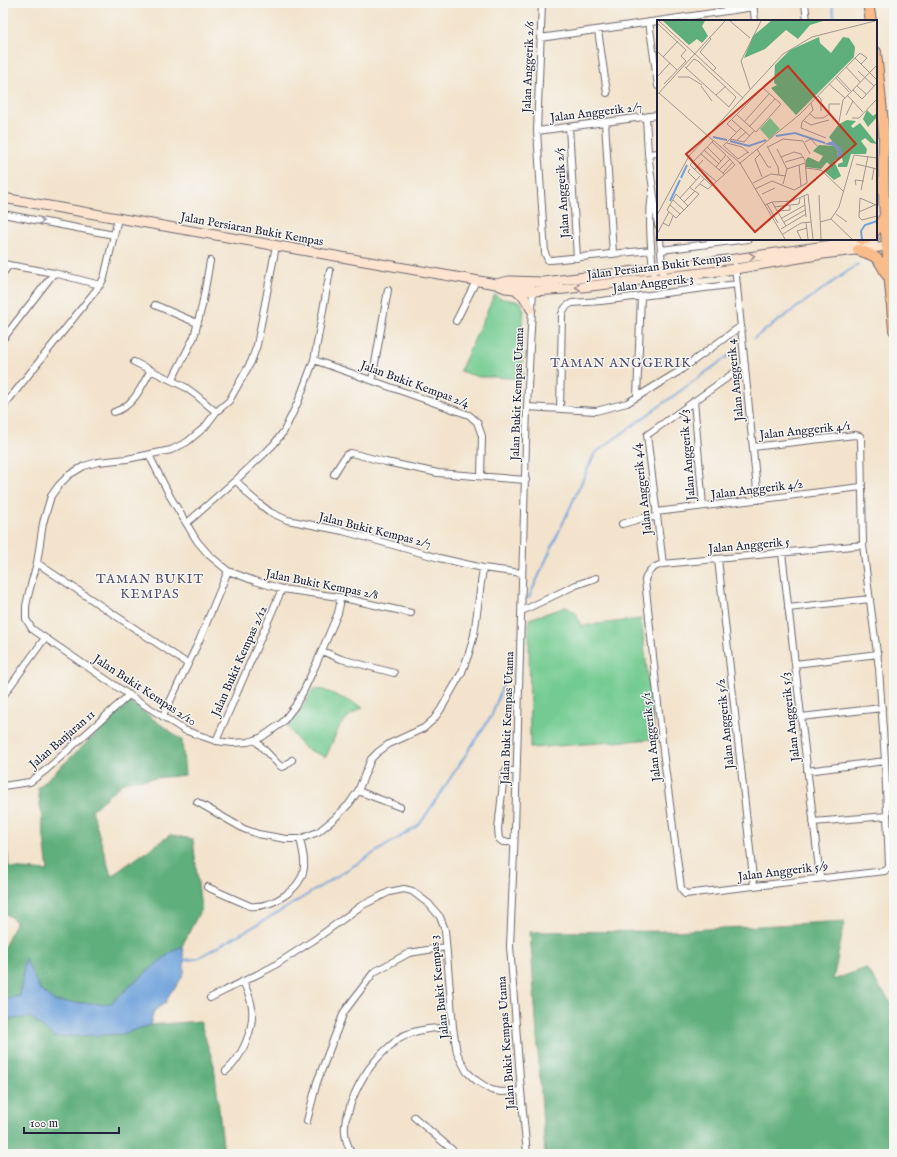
<svg xmlns="http://www.w3.org/2000/svg" width="897" height="1157" viewBox="0 0 897 1157" font-family="'IM FELL English',serif">
<style>
.green{fill:#73cb91;stroke:#4a7666}
.forest{fill:#5eaf7b;stroke:#40685b}
.water{fill:#70a3dc;stroke:#49628c}
.lines{fill:none;stroke-linecap:round;stroke-linejoin:round}
.stream{stroke:#70a3dc;stroke-width:2}
.street-casing{stroke:#6b666e;stroke-width:8}
.secondary-casing{stroke:#6b666e;stroke-width:11}
.primary-casing{stroke:#6b666e;stroke-width:12}
.street{stroke:#fff;stroke-width:6}
.secondary{stroke:#fde4d0;stroke-width:9}
.primary{stroke:#f9bc8a;stroke-width:10}
.oneway{stroke:#9c9ca7}
.oneway2{stroke:#9a8d8d}
.labels{text-anchor:middle;stroke-width:3;stroke-linejoin:round;paint-order:stroke}
.street-label{font-size:12px;fill:#22223b;stroke:#f6f6f2}
.neighbourhood-label{font-size:13px;letter-spacing:1px;fill:#514d74;stroke:#f6f6f2}
.inset-river{fill:none;stroke:#70a3dc;stroke-width:2}
.inset-road{fill:none;stroke:#9f9692;stroke-width:1}
.view{fill:#c8321e;fill-opacity:0.15;stroke:#c8321e;stroke-width:2}
.inset-edge{fill:none;stroke:#22223b;stroke-width:2}
</style>
<rect width="100%" height="100%" fill="#f6f6f2"/>
<filter id="ink" filterUnits="userSpaceOnUse"><feTurbulence type="fractalNoise" baseFrequency=".025" numOctaves="2"/><feDisplacementMap in="SourceGraphic" scale="8" xChannelSelector="R" yChannelSelector="G"/><feConvolveMatrix kernelMatrix="1 2 1 2 8 2 1 2 1" color-interpolation-filters="sRGB"/></filter>
<filter id="wash" filterUnits="userSpaceOnUse"><feTurbulence type="fractalNoise" baseFrequency=".012" numOctaves="4" result="noise"/><feDisplacementMap in="SourceGraphic" scale="16" xChannelSelector="R" yChannelSelector="G"/><feGaussianBlur stdDeviation="0.9" result="paint"/><feColorMatrix in="noise" values="0 0 0 0 0 0 0 0 0 0 0 0 0 0 0 0 0 1.4 0 .05"/><feComposite in="paint" operator="in"/></filter>
<g filter="url(#wash)">
<rect width="100%" height="100%" fill="#f3e3cc"/>
<!-- green -->
<path class="green" d="M 495,294 L 499,298 L 521,302 L 524,311 L 521,333 L 523,379 L 493,377 L 479,377 L 460,371 Z
M 566,607 L 576,613 L 581,626 L 641,619 L 655,739 L 530,748 L 529,619 Z
M 313,689 L 324,690 L 363,707 L 349,716 L 339,727 L 326,757 L 306,749 L 300,744 L 288,726 L 302,709 Z"/>
<!-- forest -->
<path class="forest" d="M 130,702 L 182,740 L 185,775 L 125,781 L 92,810 L 111,876 L 170,835 L 193,839 L 201,909 L 182,946 L 171,952 L 128,988 L 110,1004 L 56,1002 L 40,990 L 25,959 L 20,996 L 3,999 L 3,949 L 16,921 L 3,912 L 3,805 L 9,868 L 48,871 L 38,788 Z
M 845,921 L 833,980 L 866,968 L 894,1007 L 894,1154 L 545,1154 L 530,932 L 674,931 Z
M 3,1015 L 12,1019 L 31,1017 L 54,1037 L 122,1034 L 150,1025 L 200,1021 L 214,1065 L 224,1154 L 3,1154 Z"/>
<!-- water -->
<path class="water" d="M 182,946 L 184,960 L 184,973 L 176,987 L 170,993 L 166,1002 L 154,1011 L 150,1025 L 122,1034 L 54,1037 L 31,1017 L 12,1019 L 3,1015 L 3,999 L 20,996 L 25,958 L 40,990 L 56,1002 L 110,1004 L 128,988 L 171,952 Z"/>
<g class="lines">
<!-- stream -->
<path class="stream" d="M 832,3 L 835,21
M 754,338 L 858,264
M 529,597 L 595,453 L 731,354
M 184,960 L 196,959 L 281,911 L 416,827 L 422,821 L 492,715 L 505,678"/>
</g>
</g>
<g filter="url(#ink)">
<g class="lines">
<!-- street casing -->
<g class="street-casing">
<path id="street" d="M 542,3 L 537,131 L 545,253 L 548,260 L 551,260 L 651,250
M 753,3 L 755,21
M 805,3 L 807,21
M 658,21 L 754,7
M 649,22 L 658,86
M 598,30 L 607,93
M 540,38 L 658,21
M 646,117 L 648,154 L 658,225
M 605,122 L 613,254
M 569,127 L 577,258
M 537,131 L 658,115
M 648,154 L 658,153
M 652,193 C 648,220 651,245 653,272
M 3,214 L 114,235
M 660,239 L 663,277
M 276,246 L 257,345 L 251,362 L 229,401 L 216,412 L 205,427 L 187,442 L 171,450 L 127,459 L 98,462 L 84,466 L 69,475 L 59,485 L 51,496 L 43,523 L 37,563 L 29,592 L 26,606 L 26,619 L 32,629 L 129,695 L 184,730 L 216,741 L 233,743 L 248,742 L 255,740 L 262,737 L 282,723 L 295,706 L 304,690 L 317,662 L 338,613 L 340,604 L 339,597
M 661,250 L 748,239
M 3,264 L 54,273 L 100,285
M 735,266 L 758,500
M 3,273 L 9,265
M 155,305 L 197,323
M 456,321 L 476,281
M 3,339 L 54,273
M 314,360 L 469,415 L 477,422 L 482,436 L 481,476
M 134,362 L 185,387 L 196,395 L 216,412
M 172,380 L 194,337 L 202,306 L 210,261
M 372,380 L 388,290
M 637,397 L 641,296
M 694,401 L 703,506
M 3,407 L 100,285 L 104,278 L 118,218
M 527,407 L 596,411 L 627,403 L 678,372 L 741,326
M 560,409 L 562,314 C 564,308 566,306 572,303 L 601,301 L 737,284
M 114,412 C 134,406 141,387 151,370
M 753,447 L 855,435 L 860,436 L 861,439 L 863,545 L 868,586 L 879,668 L 885,761 L 889,867 L 885,871 L 685,894 L 681,888 L 663,751 L 645,580 C 648,570 653,567 663,564 L 863,545
M 149,455 L 171,498 L 197,541 L 209,555 L 228,571 L 255,581 L 282,589 L 339,597 L 411,613
M 334,474 L 346,455 L 351,453 L 386,462 L 438,473 L 526,480
M 236,480 L 249,495 L 261,505 L 270,512 L 287,520 L 343,531 L 439,558 L 483,568 L 522,573
M 656,512 L 861,487
M 187,523 L 236,480 L 266,452 L 274,444 L 284,431 L 298,402 L 314,360 L 330,271
M 622,524 L 643,518 L 657,517
M 782,553 L 820,878
M 718,559 L 754,886
M 37,563 L 188,664
M 663,564 L 647,435 L 745,365
M 788,608 L 870,599
M 522,611 L 576,585 L 596,578
M 322,651 L 341,659 L 394,673
M 795,664 L 878,654
M 3,696 L 45,638
M 163,716 L 199,641 L 228,571
M 801,717 L 882,708
M 255,740 L 279,765 L 282,767 L 285,766 L 292,760
M 216,741 L 282,589
M 807,771 L 885,761
M 3,786 L 30,782 L 46,770 L 129,695
M 358,791 L 400,807
M 197,802 L 244,829 L 258,834 L 286,839 L 300,839 L 318,832 L 334,819 L 349,804 L 358,791 L 371,759 L 378,752 L 389,744 L 424,728 L 434,719 L 441,709 L 462,672 L 469,653 L 474,635 L 483,568
M 813,822 L 887,816
M 514,842 L 503,842 L 499,839 L 498,829 L 504,774 L 507,770 L 516,772
M 207,887 L 250,906 C 271,908 302,890 304,867 C 305,858 302,848 300,839
M 210,998 L 272,967 L 317,938 L 361,906 L 389,892 L 404,889 L 412,891 L 429,904 L 440,917 L 445,930 L 453,1027 L 457,1053 L 467,1072 L 477,1081 L 491,1090 L 501,1092 L 521,1091
M 226,1071 C 242,1058 254,1029 252,1008 C 251,999 247,990 243,981
M 414,1117 L 457,1154
M 307,1121 L 317,1082 L 344,1012 L 374,972 L 409,953 L 446,947
M 352,1154 C 347,1145 344,1135 345,1125 C 345,1121 346,1117 348,1113 C 355,1087 369,1064 390,1046 C 393,1044 396,1040 399,1038 C 415,1029 434,1028 453,1027
M 527,1154 L 521,1091 L 510,946 L 515,829 L 527,407 L 533,289"/>
</g>
<!-- secondary casing -->
<g class="secondary-casing">
<path id="secondary" d="M 3,198 L 496,284 L 505,288 L 533,291 L 565,289 L 735,269 L 823,254 L 887,246 L 892,241
M 496,284 L 509,281 L 544,282 L 735,259 L 874,239
M 515,289 L 524,297 L 531,309"/>
</g>
<!-- primary casing -->
<g class="primary-casing">
<path id="primary" d="M 868,3 L 871,21
M 876,52 L 885,143
M 884,137 C 881,201 889,266 894,330
M 891,202 L 894,238
M 876,230 L 885,216
M 862,240 L 866,239
M 858,250 C 877,256 878,257 887,275"/>
</g>
<!-- street -->
<use href="#street" class="street"/>
<!-- secondary -->
<use href="#secondary" class="secondary"/>
<!-- primary -->
<use href="#primary" class="primary"/>
</g>
<!-- one-way arrows -->
<defs><path id="oneway-chevron" d="M-2-3.5L2.5 0L-2 3.5" fill="none" stroke-width="1.6" stroke-linecap="round" stroke-linejoin="round"/></defs>
<use class="oneway" href="#oneway-chevron" transform="translate(41 221) rotate(10)"/>
<g class="oneway2">
<use href="#oneway-chevron" transform="translate(752 256) rotate(-8)"/>
<use href="#oneway-chevron" transform="translate(578 287) rotate(174)"/>
</g>
</g>
<g class="labels">
<!-- street labels -->
<g class="street-label">
<text transform="translate(528 67) rotate(-88)" y="4">Jalan Anggerik 2/6</text>
<text transform="translate(596 112) rotate(-7)" y="4">Jalan Anggerik 2/7</text>
<text transform="translate(562 193) rotate(-94)" y="4">Jalan Anggerik 2/5</text>
<text transform="translate(252 229) rotate(10)" y="4">Jalan Persiaran Bukit Kempas</text>
<text transform="translate(659 266) rotate(-7)" y="4">Jalan Persiaran Bukit Kempas</text>
<text transform="translate(653 283) rotate(-7)" y="4">Jalan Anggerik 3</text>
<text transform="translate(735 380) rotate(-96)" y="4">Jalan Anggerik 4</text>
<text transform="translate(415 384) rotate(20)" y="4">Jalan Bukit Kempas 2/4</text>
<text transform="translate(517 394) rotate(-88)" y="4">Jalan Bukit Kempas Utama</text>
<text transform="translate(805 430) rotate(-6)" y="4">Jalan Anggerik 4/1</text>
<text transform="translate(687 455) rotate(-95)" y="4">Jalan Anggerik 4/3</text>
<text transform="translate(642 489) rotate(-97)" y="4">Jalan Anggerik 4/4</text>
<text transform="translate(757 489) rotate(-7)" y="4">Jalan Anggerik 4/2</text>
<text transform="translate(375 530) rotate(14)" y="4">Jalan Bukit Kempas 2/7</text>
<text transform="translate(749 545) rotate(-5)" y="4">Jalan Anggerik 5</text>
<text transform="translate(322 584) rotate(11)" y="4">Jalan Bukit Kempas 2/8</text>
<text transform="translate(239 661) rotate(-66)" y="4">Jalan Bukit Kempas 2/12</text>
<text transform="translate(145 690) rotate(33)" y="4">Jalan Bukit Kempas 2/10</text>
<text transform="translate(790 717) rotate(-97)" y="4">Jalan Anggerik 5/3</text>
<text transform="translate(507 718) rotate(-88)" y="4">Jalan Bukit Kempas Utama</text>
<text transform="translate(725 724) rotate(-96)" y="4">Jalan Anggerik 5/2</text>
<text transform="translate(651 737) rotate(-97)" y="4">Jalan Anggerik 5/1</text>
<text transform="translate(62 739) rotate(-41)" y="4">Jalan Banjaran 11</text>
<text transform="translate(783 871) rotate(-7)" y="4">Jalan Anggerik 5/9</text>
<text transform="translate(439 987) rotate(-96)" y="4">Jalan Bukit Kempas 3</text>
<text transform="translate(506 1043) rotate(-94)" y="4">Jalan Bukit Kempas Utama</text>
</g>
<!-- neighbourhood labels -->
<g class="neighbourhood-label">
<text x="621" y="367">TAMAN ANGGERIK</text>
<text x="150" y="583">TAMAN BUKIT<tspan x="150" dy="15">KEMPAS</tspan></text>
</g>
</g>
<!-- overview -->
<g transform="translate(657 20)">
<rect width="220" height="220" fill="#f3e3cc"/>
<path d="M 113,98 L 123,109 L 112,119 L 103,109 Z" fill="#73cb91"/>
<path d="M 6,1 L 48,1 L 45,6 L 51,16 L 45,23 L 40,19 L 32,25 ZM 114,1 L 166,1 L 153,5 L 141,19 L 129,10 L 108,29 L 87,38 L 96,16 ZM 162,17 L 163,23 L 174,33 L 186,17 L 192,18 L 198,27 L 197,37 L 139,95 L 114,68 L 120,65 L 117,63 L 118,45 L 133,30 ZM 210,90 L 216,96 L 220,93 L 220,97 L 211,107 L 206,99 ZM 190,100 L 199,101 L 194,106 L 196,108 L 203,103 L 220,124 L 214,123 L 208,118 L 204,121 L 210,129 L 209,134 L 194,134 L 190,147 L 181,147 L 181,144 L 186,142 L 185,138 L 177,141 L 184,156 L 177,160 L 167,151 L 173,145 L 170,142 L 164,149 L 149,147 L 149,140 L 151,137 L 162,142 L 166,136 L 156,131 L 162,125 L 177,126 L 181,131 L 180,136 L 184,132 L 172,117 L 182,104 Z" fill="#5eaf7b"/>
<path d="M 176,121 L 184,128 L 185,136 L 180,137 L 181,131 L 177,126 L 167,124 Z" fill="#70a3dc"/>
<path class="inset-river" d="M 119,116 L 138,113 L 168,123M 56,117 L 70,120M 73,121 L 92,126 L 109,120M 24,158 L 30,145M 13,181 L 23,160M 205,219 L 204,211 L 208,205 L 220,201"/>
<path class="inset-road" d="M 2,1 L 86,78M 73,1 L 93,18M 0,3 L 29,30M 52,17 L 54,19 L 43,32 L 59,48 L 56,51M 0,31 L 20,50M 6,37 L 21,21M 198,38 L 220,60M 29,41 L 24,36 L 29,30M 28,47 L 72,87M 189,47 L 203,62M 29,48 L 37,39 L 41,41 L 79,77 L 72,87M 201,51 L 217,66M 180,56 L 194,71M 0,57 L 13,43M 21,57 L 32,57 L 45,65M 179,58 L 192,72M 7,64 L 29,41M 172,64 L 188,78M 44,66 L 55,81M 200,66 L 209,74M 93,69 L 84,41 L 104,1M 196,70 L 205,79 L 220,63M 2,73 L 51,116M 0,75 L 68,1M 59,75 L 69,66M 190,75 L 206,92M 161,76 L 164,79 L 164,91M 154,83 L 156,90 L 145,102 L 144,108 L 169,118M 153,94 L 158,98 L 166,98 L 172,94 L 172,84 L 183,84M 189,95 L 196,81M 195,98 L 202,98 L 220,79M 75,100 L 93,116M 147,101 L 154,105 L 172,100M 87,102 L 112,74M 182,102 L 186,80 L 220,45M 92,107 L 118,79M 79,112 L 70,104 L 106,68 L 124,84 L 99,112 L 80,95M 51,116 L 83,143 L 128,219M 73,119 L 87,122 L 97,111M 80,120 L 89,112M 55,122 L 69,135M 148,122 L 154,119 L 160,126M 70,123 L 85,127 L 92,133M 66,126 L 84,108M 67,126 L 81,139 L 91,132M 110,126 L 121,147 L 122,155M 50,127 L 64,141M 111,127 L 126,119 L 146,121 L 153,134M 100,129 L 111,147 L 114,147M 120,129 L 130,149 L 126,164M 47,130 L 62,144M 44,134 L 68,155M 103,134 L 98,139 L 105,157M 128,142 L 146,137M 82,144 L 142,95 L 203,33 L 210,38 L 204,44M 199,144 L 220,149M 142,145 L 144,166M 41,146 L 60,162M 59,147 L 69,135M 149,148 L 164,150 L 186,171M 33,149 L 31,152 L 39,160M 130,149 L 148,143M 37,150 L 46,140M 62,150 L 73,139M 66,153 L 76,142M 215,160 L 217,148M 96,163 L 114,154 L 129,156M 43,164 L 51,169 L 78,145 L 70,136M 199,165 L 198,160 L 207,161M 55,166 L 33,145 L 56,121M 38,169 L 47,159M 98,169 L 115,161 L 137,170 L 150,163 L 148,140 L 144,134 L 137,132 L 124,137M 204,170 L 211,136M 105,174 L 118,168M 162,175 L 164,219M 147,176 L 149,197M 23,178 L 43,156M 16,180 L 27,190M 27,182 L 38,171M 115,182 L 129,206M 110,184 L 121,203M 13,185 L 23,194M 108,185 L 115,182 L 135,181 L 151,174 L 156,219M 219,185 L 203,178 L 202,197 L 205,200 L 220,196M 31,186 L 19,174 L 10,190 L 19,198 L 31,186 L 42,174 L 32,167M 117,187 L 142,184 L 143,178M 121,191 L 133,190 L 133,186M 202,192 L 220,184M 179,194 L 190,202M 0,195 L 32,136 L 126,34 L 155,17 L 218,1M 125,198 L 148,185M 174,199 L 195,219M 127,202 L 148,190M 149,202 L 151,219M 163,202 L 174,199 L 182,187 L 197,135 L 220,138M 6,203 L 12,206 L 16,196M 124,209 L 149,194M 0,214 L 12,192M 126,214 L 144,203 L 154,202M 144,219 L 140,211 L 150,208"/>
<path class="view" d="M 131,46 L 199,124 L 98,212 L 29,134 Z"/>
<rect width="220" height="220" class="inset-edge"/>
</g>
<!-- margin -->
<rect width="897" height="1157" fill="none" stroke="#f6f6f2" stroke-width="16"/>
<!-- scale -->
<path d="M24 1127v6h95v-6" fill="none" stroke="#22223b" stroke-width="2"/>
<text x="30" y="1127" font-size="12" fill="#22223b" stroke="#f6f6f2" stroke-width="3" paint-order="stroke">100 m</text>
</svg>
